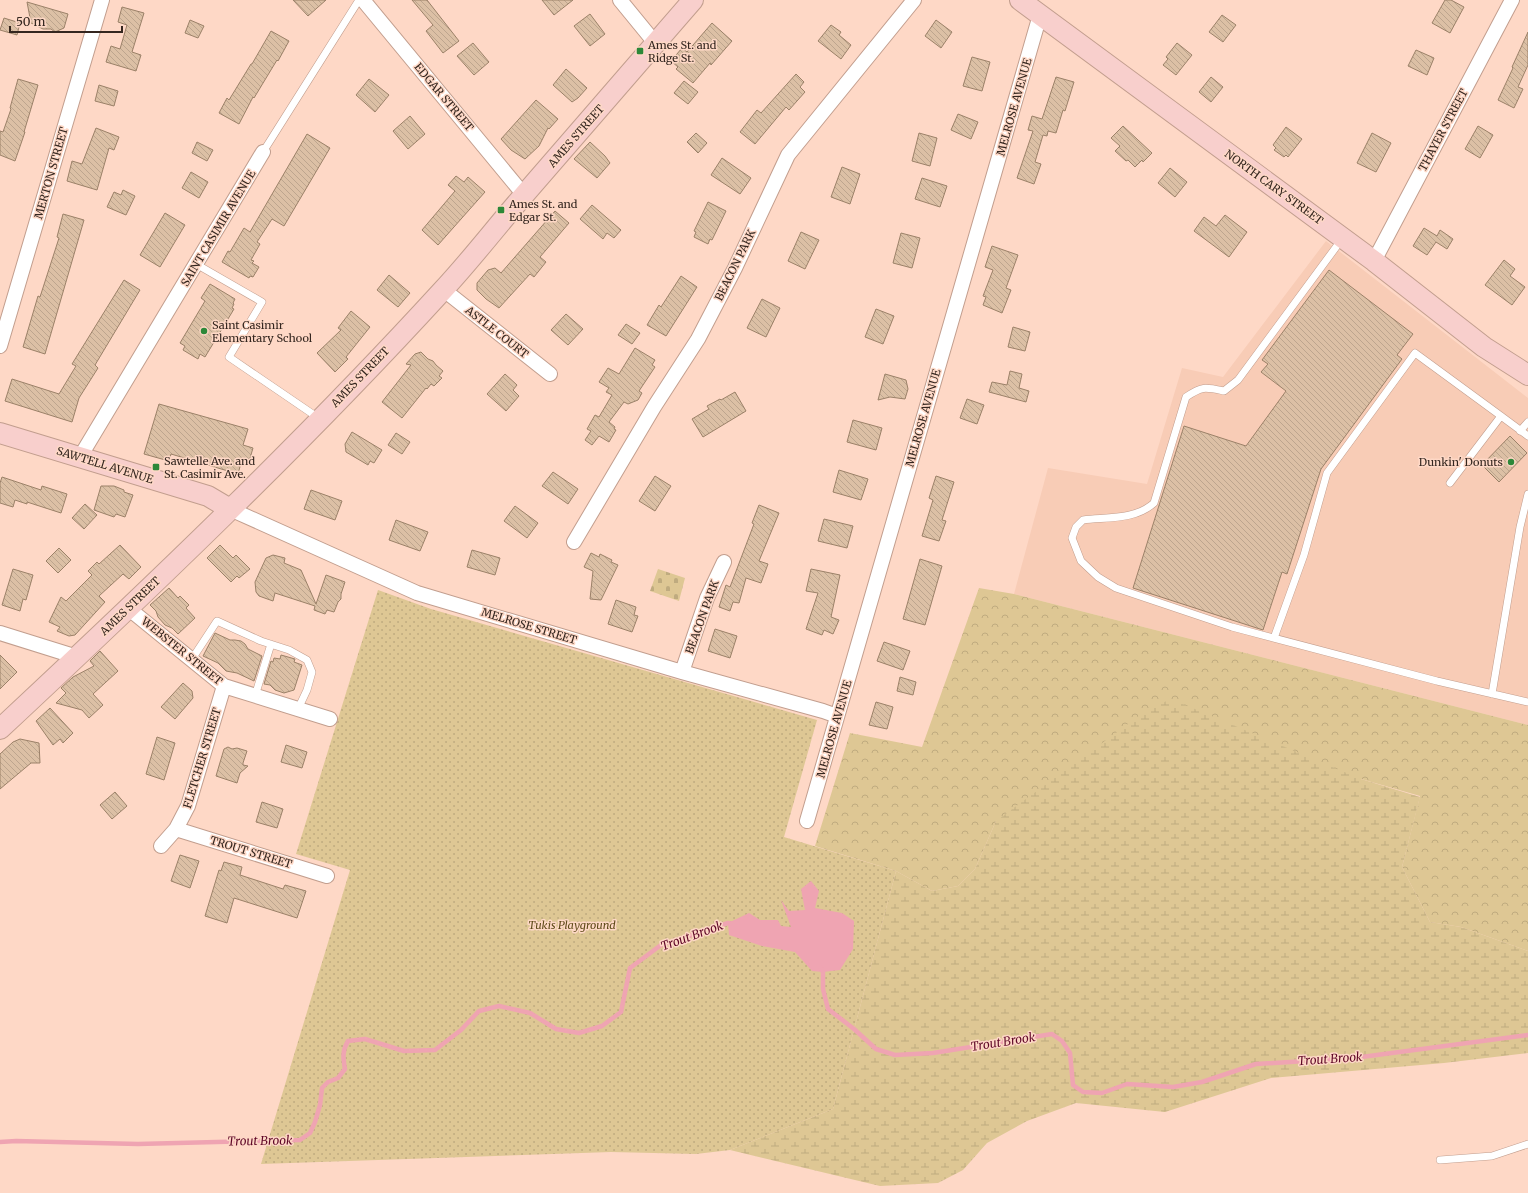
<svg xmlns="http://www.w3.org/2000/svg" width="1528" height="1193" viewBox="0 0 1528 1193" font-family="Merriweather,serif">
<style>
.built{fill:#f8ccb6}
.forest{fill:url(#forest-crowns)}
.wetland{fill:url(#wetland-marsh)}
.cemetery{fill:url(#cemetery-stones)}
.park{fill:url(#park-dots)}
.water{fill:#efa4b2}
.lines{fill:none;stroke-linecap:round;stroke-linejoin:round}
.stream{stroke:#efa4b2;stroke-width:4.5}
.building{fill:url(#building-back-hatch);stroke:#9b8168}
.lane-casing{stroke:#c29e8e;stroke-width:8}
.street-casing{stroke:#c29e8e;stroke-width:16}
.secondary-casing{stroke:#c29e8e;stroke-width:22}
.lane{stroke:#fff;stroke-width:7}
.street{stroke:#fff;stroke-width:14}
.secondary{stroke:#f8cfcc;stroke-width:20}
.poi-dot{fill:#2c8839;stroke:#fed8c6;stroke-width:1.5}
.labels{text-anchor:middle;stroke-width:3;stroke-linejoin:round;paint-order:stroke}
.poi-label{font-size:11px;fill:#34261f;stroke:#fed8c6;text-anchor:start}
.street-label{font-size:11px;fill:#34261f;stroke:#fed8c6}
.park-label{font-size:11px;font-style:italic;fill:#5d4917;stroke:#fed8c6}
.water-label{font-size:12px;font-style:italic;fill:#5f0727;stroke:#fed8c6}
</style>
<defs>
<pattern id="forest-crowns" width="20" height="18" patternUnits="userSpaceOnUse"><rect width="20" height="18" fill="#dec794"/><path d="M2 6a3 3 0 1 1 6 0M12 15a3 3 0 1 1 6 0" fill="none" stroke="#bfab7f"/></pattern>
<pattern id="wetland-marsh" width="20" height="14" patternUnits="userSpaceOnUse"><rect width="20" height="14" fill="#dec794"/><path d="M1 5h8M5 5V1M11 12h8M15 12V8" fill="none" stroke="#bfab7f"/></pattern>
<pattern id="cemetery-stones" width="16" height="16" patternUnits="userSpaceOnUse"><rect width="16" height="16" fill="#dec794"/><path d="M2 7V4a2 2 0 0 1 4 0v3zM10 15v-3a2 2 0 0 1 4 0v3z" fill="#bfab7f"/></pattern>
<pattern id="park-dots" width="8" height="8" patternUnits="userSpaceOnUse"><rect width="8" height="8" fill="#dec794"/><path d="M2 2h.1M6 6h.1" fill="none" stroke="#bfab7f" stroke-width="1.8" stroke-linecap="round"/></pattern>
<pattern id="building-back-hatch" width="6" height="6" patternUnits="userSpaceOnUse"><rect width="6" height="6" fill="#dcc0a5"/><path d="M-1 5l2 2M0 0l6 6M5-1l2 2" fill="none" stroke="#bda58e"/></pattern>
</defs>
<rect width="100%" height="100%" fill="#fed8c6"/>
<!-- built -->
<path class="built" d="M 1326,241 L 1528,398 L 1528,725 L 1014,594 L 1048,468 L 1147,484 L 1182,368 L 1223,377 Z"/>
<!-- forest -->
<path class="forest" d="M 979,588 L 1014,594 L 1528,725 L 1528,951 L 1461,927 L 1430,922 L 1402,867 L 1420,796 L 1361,779 L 996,821 L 975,869 L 958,886 L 932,891 L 896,871 L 815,846 L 850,733 L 922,747 Z"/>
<!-- wetland -->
<path class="wetland" d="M 1171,699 L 1361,779 L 1420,797 L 1402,867 L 1430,922 L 1461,927 L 1528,951 L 1528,1053 L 1444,1063 L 1271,1078 L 1165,1112 L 1076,1103 L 1027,1121 L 987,1143 L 963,1170 L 938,1183 L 880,1186 L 730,1150 L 833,1109 L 896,871 L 932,891 L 958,886 L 975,869 L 996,821 L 1147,710 Z"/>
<!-- cemetery -->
<path class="cemetery" d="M 658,569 L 685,578 L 679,601 L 650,591 Z"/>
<!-- park -->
<path class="park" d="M 378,590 L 431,609 L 817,720 L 784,837 L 896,871 L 833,1109 L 730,1150 L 696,1154 L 611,1152 L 261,1164 L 350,870 L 296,854 Z"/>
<!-- water -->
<path class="water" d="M 811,881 L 819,891 L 815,908 L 842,913 L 854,921 L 853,949 L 840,970 L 823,972 L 812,971 L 795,952 L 762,946 L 729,935 L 728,923 L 749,913 L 760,920 L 778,920 L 781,926 L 791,927 L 781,900 L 789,911 L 805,910 L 801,889 Z"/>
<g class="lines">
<!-- stream -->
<path class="stream" d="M 820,967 L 823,972 L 823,989 L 828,1009 L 854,1029 L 876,1049 L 895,1055 L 933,1053 L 1052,1034 L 1062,1041 L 1070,1053 L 1073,1085 L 1083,1092 L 1102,1093 L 1127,1084 L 1173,1087 L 1202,1082 L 1256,1064 L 1354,1058 L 1528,1035
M 0,1142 L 16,1141 L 138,1144 L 300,1140 L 310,1133 L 315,1122 L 320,1105 L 322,1088 L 328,1082 L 338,1078 L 345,1069 C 343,1058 342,1051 348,1041 L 365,1039 L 404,1051 L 435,1050 L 461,1030 L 479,1011 L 499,1006 L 530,1013 L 556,1029 L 579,1033 L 602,1026 L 621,1012 L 630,968 L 661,945 L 728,923 L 734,924"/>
</g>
<!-- building -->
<path class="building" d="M 293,0 L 326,0 L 308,16 Z
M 412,0 L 427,0 L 459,41 L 443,53 L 426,31 L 433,25 Z
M 542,0 L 573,0 L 554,15 Z
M 1445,0 L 1451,0 L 1464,7 L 1450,33 L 1432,23 Z
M 27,2 L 68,14 L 64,28 L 55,32 L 51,29 L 43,29 L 31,23 Z
M 122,7 L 144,13 L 132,52 L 141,55 L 136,71 L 106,62 L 111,46 L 120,49 L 127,25 L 118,22 Z
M 590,14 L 605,34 L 590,46 L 574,26 Z
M 1222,15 L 1236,25 L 1223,42 L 1209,32 Z
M 4,18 L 20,23 L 17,35 L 0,30 Z
M 190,20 L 204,26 L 198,38 L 185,33 Z
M 936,20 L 952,32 L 941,48 L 925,36 Z
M 712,23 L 732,41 L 711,65 L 710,63 L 693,83 L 676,69 L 678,67 L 671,61 L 682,48 L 687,52 Z
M 831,25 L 841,32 L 839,35 L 851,45 L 841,59 L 818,41 Z
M 271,31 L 289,41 L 278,61 L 277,60 L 254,98 L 253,97 L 239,124 L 219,113 L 227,98 L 229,100 L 251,64 L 252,64 Z
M 1528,32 L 1528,65 L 1518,87 L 1523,89 L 1514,108 L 1498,100 L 1513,68 L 1512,67 Z
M 473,43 L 489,62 L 474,75 L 457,56 Z
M 1177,43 L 1192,55 L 1176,75 L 1163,65 L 1168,59 L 1166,57 Z
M 1416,50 L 1434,58 L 1427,75 L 1408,66 Z
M 972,57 L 990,62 L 982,91 L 963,86 Z
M 566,69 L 587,88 L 578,98 L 572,102 L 553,85 Z
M 796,74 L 804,82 L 800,87 L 805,92 L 789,110 L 786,107 L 755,144 L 740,132 L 757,110 L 761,113 Z
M 1056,77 L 1074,82 L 1065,111 L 1063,110 L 1056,133 L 1048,131 L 1047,136 L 1043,135 L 1035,162 L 1041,164 L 1034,184 L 1017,178 L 1033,131 L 1028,130 L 1032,116 L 1042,119 Z
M 1211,77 L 1223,87 L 1211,102 L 1199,92 Z
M 18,79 L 38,85 L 24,132 L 25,132 L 15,161 L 0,155 L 0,131 L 3,132 L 11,109 L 10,108 Z
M 369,79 L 389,95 L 375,112 L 356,95 Z
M 684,81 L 698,92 L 688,104 L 674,93 Z
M 99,85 L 118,91 L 114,106 L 95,101 Z
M 536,100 L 558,119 L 549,129 L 548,128 L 539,146 L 525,159 L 511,150 L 501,139 Z
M 958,114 L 978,122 L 971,139 L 951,130 Z
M 410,116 L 425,134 L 408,149 L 393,131 Z
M 1123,126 L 1152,153 L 1143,162 L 1142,160 L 1135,167 L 1128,160 L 1126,161 L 1115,151 L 1120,146 L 1111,138 Z
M 1478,126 L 1493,135 L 1480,158 L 1465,149 Z
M 1286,127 L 1302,139 L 1288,157 L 1286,155 L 1284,157 L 1274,150 L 1276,148 L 1273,145 Z
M 96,128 L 119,137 L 114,150 L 109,148 L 97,190 L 67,181 L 72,161 L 82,164 Z
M 696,133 L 707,143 L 698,153 L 687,142 Z
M 919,133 L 937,138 L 930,166 L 912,161 Z
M 1372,133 L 1391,143 L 1376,172 L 1357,163 Z
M 307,134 L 330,148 L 284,226 L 272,219 L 257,242 L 260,244 L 251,260 L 254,261 L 252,263 L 259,267 L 253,277 L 250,276 L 249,278 L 222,262 L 228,251 L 230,252 L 244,228 L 250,232 Z
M 197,142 L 213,150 L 207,161 L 192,153 Z
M 590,142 L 605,156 L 610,163 L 597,178 L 574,159 Z
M 722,158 L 751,178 L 740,194 L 711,175 Z
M 842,167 L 860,174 L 850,204 L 831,197 Z
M 1170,168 L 1187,182 L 1175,197 L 1158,183 Z
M 191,172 L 208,182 L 199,198 L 182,188 Z
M 456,176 L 464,182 L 468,177 L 485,192 L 438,245 L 422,230 L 455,191 L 448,185 Z
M 922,178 L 947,186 L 940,207 L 915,199 Z
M 123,190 L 135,196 L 126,215 L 107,207 L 114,192 L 121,195 Z
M 708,202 L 726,211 L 712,240 L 710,239 L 708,244 L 694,237 L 696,232 L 694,231 Z
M 592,205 L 621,230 L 614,238 L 607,233 L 603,239 L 580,219 Z
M 555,211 L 569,223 L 540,257 L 546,262 L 534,277 L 530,274 L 499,308 L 486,299 L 477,290 L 477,283 L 488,270 L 495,268 L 501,273 Z
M 165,213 L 185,225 L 160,267 L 140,255 Z
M 63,214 L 84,220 L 45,354 L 23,347 L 38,296 L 40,297 L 59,238 L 57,237 Z
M 1225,215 L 1247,232 L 1229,257 L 1194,231 L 1204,217 L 1216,226 Z
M 1424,228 L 1437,236 L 1440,230 L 1453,239 L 1447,249 L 1436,242 L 1427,255 L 1413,246 Z
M 801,232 L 819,240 L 805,269 L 788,261 Z
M 901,233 L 920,238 L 912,268 L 893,263 Z
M 992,246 L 1018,255 L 1006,288 L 1011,290 L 1002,313 L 983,305 L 986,297 L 983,296 L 993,270 L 985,267 Z
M 1504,260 L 1515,269 L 1510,276 L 1525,287 L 1512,305 L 1485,285 Z
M 1329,270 L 1413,334 L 1397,355 L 1402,359 L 1321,469 L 1287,574 L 1282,572 L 1263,630 L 1133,588 L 1184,426 L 1246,446 L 1286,391 L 1261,372 L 1268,364 L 1262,360 Z
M 389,275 L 410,293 L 398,307 L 377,290 Z
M 681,276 L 697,287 L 666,336 L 647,325 L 659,305 L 661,307 Z
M 124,280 L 140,290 L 95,365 L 98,368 L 79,398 L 72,422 L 5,401 L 12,379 L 59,394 L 76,366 L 72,364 Z
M 210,284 L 235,299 L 233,303 L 234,304 L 232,308 L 234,309 L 205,357 L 200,354 L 198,359 L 183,350 L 185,346 L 180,343 L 205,301 L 201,298 Z
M 762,299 L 780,308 L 766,337 L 747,328 Z
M 876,309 L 894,316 L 883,344 L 865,337 Z
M 351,311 L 370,327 L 346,357 L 348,359 L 335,372 L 317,353 L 341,330 L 338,328 Z
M 566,314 L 583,329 L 568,345 L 551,330 Z
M 626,324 L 640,333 L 632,344 L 618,335 Z
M 1013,327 L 1030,332 L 1025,351 L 1008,347 Z
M 635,348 L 655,360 L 652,365 L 655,367 L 639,391 L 642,393 L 638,400 L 628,404 L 624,402 L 609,422 L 615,427 L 614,429 L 616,430 L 609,442 L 599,436 L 592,445 L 585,440 L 591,431 L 587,429 L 595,415 L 599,417 L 612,395 L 606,392 L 609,388 L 599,382 L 608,368 L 619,374 Z
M 421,352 L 428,359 L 433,361 L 436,365 L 443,371 L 439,376 L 442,378 L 434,386 L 431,384 L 427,389 L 426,388 L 402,418 L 382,402 L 411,365 L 406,364 L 415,354 Z
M 1010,371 L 1022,374 L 1019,388 L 1029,391 L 1026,402 L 989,392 L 992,382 L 1007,385 Z
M 505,374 L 517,385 L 513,390 L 519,396 L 506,411 L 487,394 Z
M 885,374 L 906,380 L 908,389 L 905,399 L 890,397 L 878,400 Z
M 735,392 L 746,411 L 703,437 L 692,419 L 709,409 L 707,406 L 720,399 L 721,400 Z
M 967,399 L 984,405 L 977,424 L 960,418 Z
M 159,404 L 248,429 L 243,445 L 253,448 L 248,465 L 241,463 L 238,474 L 171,454 L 169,461 L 144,454 Z
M 853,420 L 882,428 L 876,450 L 847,442 Z
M 352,432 L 382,450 L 374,463 L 370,461 L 368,465 L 346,452 L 345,444 Z
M 396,433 L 410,442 L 402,454 L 388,445 Z
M 1510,436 L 1527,453 L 1499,482 L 1482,465 Z
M 839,470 L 868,479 L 861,500 L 833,492 Z
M 553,472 L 578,489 L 568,504 L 542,486 Z
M 655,476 L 671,486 L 655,511 L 639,501 Z
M 936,476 L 954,482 L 942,520 L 946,521 L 939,541 L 922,536 L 933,500 L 929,498 Z
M 2,477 L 41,490 L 42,486 L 67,494 L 61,513 L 27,502 L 27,504 L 15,500 L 13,507 L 0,503 L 0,483 Z
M 101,486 L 114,486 L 124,490 L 124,492 L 133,495 L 125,517 L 116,514 L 114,517 L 94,510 Z
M 311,490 L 342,501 L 335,520 L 304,509 Z
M 85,504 L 97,515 L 84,529 L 72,518 Z
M 759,505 L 779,513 L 759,561 L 768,564 L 761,583 L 746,578 L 739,603 L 733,602 L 730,611 L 719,607 L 726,585 L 730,587 L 754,524 L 752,523 Z
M 515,506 L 538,523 L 527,538 L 504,521 Z
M 824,519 L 853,526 L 847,548 L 818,541 Z
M 396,520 L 428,532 L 420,551 L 389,540 Z
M 120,545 L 141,567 L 129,579 L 123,574 L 99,596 L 105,602 L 75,635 L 69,636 L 57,631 L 60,627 L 49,622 L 61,597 L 66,601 L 92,575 L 88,571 L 97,562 L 99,564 Z
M 220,545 L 233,558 L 236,555 L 250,569 L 239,578 L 237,576 L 231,582 L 207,558 Z
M 59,548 L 71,560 L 58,573 L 46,561 Z
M 472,550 L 500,558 L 495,575 L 467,567 Z
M 591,553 L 599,557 L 600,554 L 612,560 L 611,562 L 618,565 L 601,600 L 590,599 L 593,571 L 584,567 Z
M 273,555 L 285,558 L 284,563 L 301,570 L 316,604 L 326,575 L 345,582 L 341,594 L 341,599 L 338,602 L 334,612 L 327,610 L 325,614 L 314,610 L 315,606 L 275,593 L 273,601 L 259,596 L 256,592 L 255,582 L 266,558 Z
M 920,559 L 942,566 L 925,625 L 903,619 Z
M 13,569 L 33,575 L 26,600 L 23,599 L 20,611 L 2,605 Z
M 811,569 L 840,575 L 831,617 L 839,620 L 833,634 L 824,630 L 822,635 L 806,629 L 818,593 L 806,591 Z
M 169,588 L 178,598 L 180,596 L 189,605 L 186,608 L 195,618 L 178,634 L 172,628 L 165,625 L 158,617 L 156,611 L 150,605 Z
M 616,600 L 636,607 L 634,615 L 638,616 L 632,632 L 608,624 Z
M 715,629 L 737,636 L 730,658 L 708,651 Z
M 215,633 L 230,640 L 235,640 L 241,641 L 245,644 L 248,649 L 262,656 L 254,681 L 237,673 L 226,671 L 218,663 L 203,656 Z
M 884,642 L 910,651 L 903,670 L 877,661 Z
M 100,651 L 118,671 L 93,694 L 103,705 L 89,718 L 82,710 L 56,703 L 66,693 L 61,688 L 73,677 L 94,666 L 90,661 Z
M 0,655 L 17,672 L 0,689 Z
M 281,655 L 295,659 L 294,662 L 302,665 L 294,690 L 284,693 L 275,690 L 270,685 L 264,684 L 271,661 L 273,662 L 274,658 L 280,659 Z
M 900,677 L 916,682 L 913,695 L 897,691 Z
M 183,683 L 192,691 L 193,698 L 175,719 L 161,707 Z
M 876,702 L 893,707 L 887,729 L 869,725 Z
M 50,708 L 73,733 L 63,743 L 60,739 L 53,745 L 36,721 Z
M 157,737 L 175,743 L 164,780 L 146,774 Z
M 20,739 L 39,743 L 40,763 L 31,763 L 0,789 L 0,754 L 13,742 Z
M 286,745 L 307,752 L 302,768 L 281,762 Z
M 228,747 L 232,749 L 237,748 L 247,751 L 243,763 L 243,765 L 248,766 L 240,773 L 237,783 L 216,776 L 224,749 Z
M 115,792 L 127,806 L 112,819 L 100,805 Z
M 262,802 L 283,809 L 277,828 L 256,822 Z
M 180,855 L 199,861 L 190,888 L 171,881 Z
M 224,862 L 242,867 L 240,875 L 283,889 L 285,885 L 306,891 L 297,918 L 234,898 L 227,923 L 205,916 L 219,870 L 221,871 Z"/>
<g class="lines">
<!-- lane casing -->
<g class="lane-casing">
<path id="lane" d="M 263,152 L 359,0
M 1342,239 L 1238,380 L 1224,391 C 1205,387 1202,386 1186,397 L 1154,503 C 1135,520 1108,517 1083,520 L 1076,527 L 1072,538 L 1081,561 L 1098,577 L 1116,588 L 1232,627 L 1437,681 L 1528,702
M 196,264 L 262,302 L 229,357 L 320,419
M 1501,416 L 1528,436
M 1520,431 L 1528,422
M 1274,638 L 1304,555 L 1327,473 L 1415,353 L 1501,416 L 1450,483
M 192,659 L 217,621 L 261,641 L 289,650 L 307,660 L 312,672 L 307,690 L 298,709
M 1492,694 L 1520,527 L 1528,494
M 255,696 L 271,644
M 1440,1160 L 1492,1156 L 1528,1144"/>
</g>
<!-- street casing -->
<g class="street-casing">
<path id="street" d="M 363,0 L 524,195
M 620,0 L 656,44
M 1374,261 L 1512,0
M 444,290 L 550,374
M 0,346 L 102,0
M 80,457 L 263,152
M 230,509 L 417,593 L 682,672 L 823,711 L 837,716
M 574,542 L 654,407 L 698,339 L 735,268 L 788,155 L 914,0
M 128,608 L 224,686 L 330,719
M 0,633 L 77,657
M 682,672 L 707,598 L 724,562
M 807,821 L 1040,15
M 176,829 L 327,876
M 161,846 L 176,829 L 188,806 L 224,686"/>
</g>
<!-- secondary casing -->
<g class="secondary-casing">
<path id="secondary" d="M 1020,0 L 1374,261 L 1484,347 L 1528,375
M 0,433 L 208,496 L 230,509
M 0,729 C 151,588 302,444 442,291 C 471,260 496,227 524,195 C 580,130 637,65 693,0"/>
</g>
<!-- lane -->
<use href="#lane" class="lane"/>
<!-- street -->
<use href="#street" class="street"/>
<!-- secondary -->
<use href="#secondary" class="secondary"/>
</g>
<!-- markers -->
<g class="poi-dot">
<rect x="636" y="47" width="8" height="8" rx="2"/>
<rect x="497" y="206" width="8" height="8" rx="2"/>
<circle cx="204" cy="331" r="4"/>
<circle cx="1511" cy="462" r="4"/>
<rect x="152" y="463" width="8" height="8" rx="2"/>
</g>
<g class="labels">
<!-- poi labels -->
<g class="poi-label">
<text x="648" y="49">Ames St. and<tspan x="648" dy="13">Ridge St.</tspan></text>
<text x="509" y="208">Ames St. and<tspan x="509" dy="13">Edgar St.</tspan></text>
<text x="212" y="329">Saint Casimir<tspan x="212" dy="13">Elementary School</tspan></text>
<text x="164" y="465">Sawtelle Ave. and<tspan x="164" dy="13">St. Casimir Ave.</tspan></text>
<text x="1503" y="466" text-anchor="end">Dunkin' Donuts</text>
</g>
<!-- street labels -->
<g class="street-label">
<text transform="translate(444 97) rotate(50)" y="4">EDGAR STREET</text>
<text transform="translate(1014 107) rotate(-74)" y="4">MELROSE AVENUE</text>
<text transform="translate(1443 130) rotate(-62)" y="4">THAYER STREET</text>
<text transform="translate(576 136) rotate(-49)" y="4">AMES STREET</text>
<text transform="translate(51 173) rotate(-74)" y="4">MERTON STREET</text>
<text transform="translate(1274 187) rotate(36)" y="4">NORTH CARY STREET</text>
<text transform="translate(218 228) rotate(-59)" y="4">SAINT CASIMIR AVENUE</text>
<text transform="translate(735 265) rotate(-64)" y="4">BEACON PARK</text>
<text transform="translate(497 332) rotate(38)" y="4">ASTLE COURT</text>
<text transform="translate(360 377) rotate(-46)" y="4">AMES STREET</text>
<text transform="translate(923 418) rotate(-74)" y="4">MELROSE AVENUE</text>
<text transform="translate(105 465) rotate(17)" y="4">SAWTELL AVENUE</text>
<text transform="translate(130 606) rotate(-44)" y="4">AMES STREET</text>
<text transform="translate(702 617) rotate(-70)" y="4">BEACON PARK</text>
<text transform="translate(529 626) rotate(17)" y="4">MELROSE STREET</text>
<text transform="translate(182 651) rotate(39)" y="4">WEBSTER STREET</text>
<text transform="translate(834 729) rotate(-74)" y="4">MELROSE AVENUE</text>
<text transform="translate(202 758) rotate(-73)" y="4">FLETCHER STREET</text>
<text transform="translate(251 852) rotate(17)" y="4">TROUT STREET</text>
</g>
<!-- park labels -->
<g class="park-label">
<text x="572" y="929">Tukis Playground</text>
</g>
<!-- water labels -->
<g class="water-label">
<text transform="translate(692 936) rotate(-20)" y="4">Trout Brook</text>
<text transform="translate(1003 1042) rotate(-9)" y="4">Trout Brook</text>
<text transform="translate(1330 1059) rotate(-4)" y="4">Trout Brook</text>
<text transform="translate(260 1141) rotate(-1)" y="4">Trout Brook</text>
</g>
</g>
<!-- scale -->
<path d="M10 26v6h112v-6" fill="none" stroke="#34261f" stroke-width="2"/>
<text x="16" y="26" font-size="12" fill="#34261f" stroke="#fed8c6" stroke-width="3" paint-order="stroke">50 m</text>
</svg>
